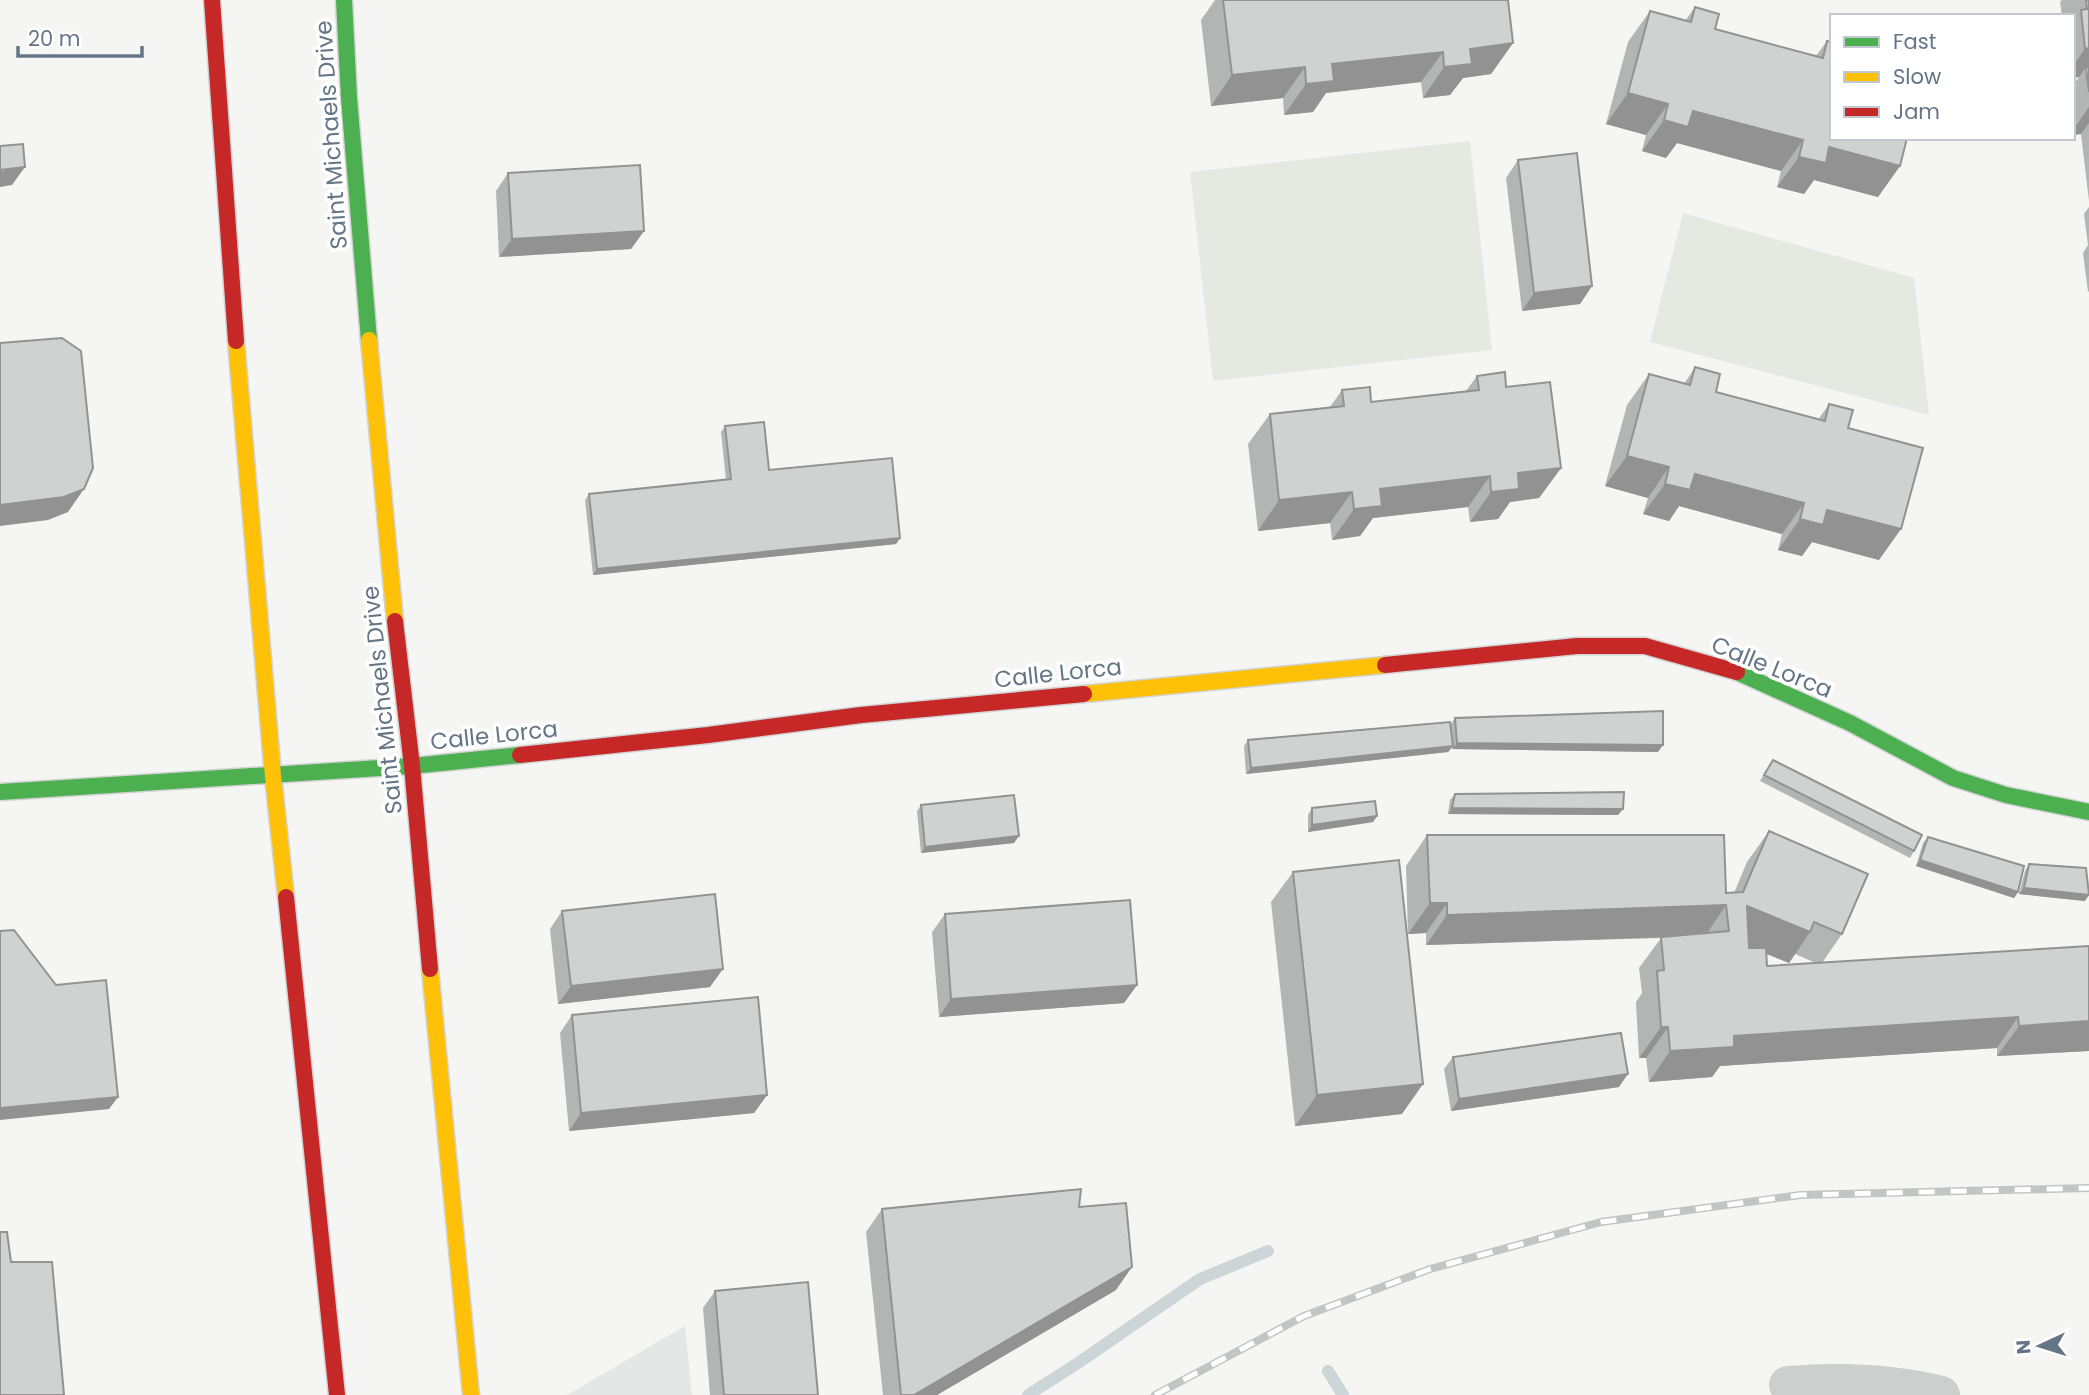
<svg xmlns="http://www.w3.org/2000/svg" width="2089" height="1395" viewBox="0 0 2089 1395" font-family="Poppins,sans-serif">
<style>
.built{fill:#e5e7e6}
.green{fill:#e4e9e2}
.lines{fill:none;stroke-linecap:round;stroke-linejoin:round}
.stream{stroke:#ccd5d8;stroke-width:12}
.fast-casing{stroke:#d2d4d4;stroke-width:19}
.slow-casing{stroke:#d2d4d4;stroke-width:19}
.jam-casing{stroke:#d2d4d4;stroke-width:19}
.street{stroke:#cdcfcf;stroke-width:38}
.fast{stroke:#4caf50;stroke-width:16}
.slow{stroke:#ffc107;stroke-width:16}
.jam{stroke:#c62828;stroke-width:16}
.rail-casing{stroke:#c3c5c5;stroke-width:8}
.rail{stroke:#fff;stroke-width:5;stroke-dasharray:16;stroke-linecap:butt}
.wall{fill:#b3b4b4;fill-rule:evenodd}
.shaded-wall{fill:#929292}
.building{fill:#d0d1d1;stroke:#929292;stroke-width:2}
.labels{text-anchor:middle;stroke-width:7;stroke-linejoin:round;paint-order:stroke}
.street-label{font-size:23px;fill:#647586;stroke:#fff}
</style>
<rect width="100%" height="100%" fill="#f5f6f4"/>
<!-- built -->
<path class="built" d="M 685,1326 L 692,1395 L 567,1395 Z"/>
<!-- green -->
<path class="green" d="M 1470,141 L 1492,350 L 1213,381 L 1190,172 Z
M 1683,213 L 1914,278 L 1929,415 L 1650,342 Z"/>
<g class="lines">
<!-- stream -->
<path class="stream" d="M 1328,1371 L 1343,1395
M 1028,1395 L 1078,1363 L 1200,1279 L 1268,1251"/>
<!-- fast casing -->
<g class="fast-casing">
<path id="fast" d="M 344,0 L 349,98 L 369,340
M 1737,672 L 1850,723 L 1953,778 L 2006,795 L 2089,812
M 0,792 L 412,766 L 520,755"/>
</g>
<!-- slow casing -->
<g class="slow-casing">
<path id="slow" d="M 369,340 L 395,621
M 236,341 L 273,776 L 286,897
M 1084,694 L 1385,665
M 430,969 L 471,1395"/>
</g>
<!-- jam casing -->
<g class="jam-casing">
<path id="jam" d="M 212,0 L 236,341
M 395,621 L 412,766 L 430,969
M 1385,665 L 1577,646 L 1645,646 L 1737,672
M 520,755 L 708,735 L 861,715 L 1084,694
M 286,897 L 337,1395"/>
</g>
<!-- street -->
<path class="street" d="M 1788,1385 C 1840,1381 1890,1382 1941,1395"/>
<!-- fast -->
<use href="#fast" class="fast"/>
<!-- slow -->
<use href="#slow" class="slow"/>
<!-- jam -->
<use href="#jam" class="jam"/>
<!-- rail casing -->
<g class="rail-casing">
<path id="rail" d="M 1155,1395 L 1304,1316 L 1430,1269 L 1601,1222 L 1800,1195 L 2089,1188"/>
</g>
<!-- rail -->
<use href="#rail" class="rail"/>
</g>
<!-- wall -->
<path class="wall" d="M 1215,0 L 1508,0 L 1513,43 L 1491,74 L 1463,78 L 1450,95 L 1423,98 L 1421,82 L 1326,93 L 1313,112 L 1284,115 L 1283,98 L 1211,106 L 1201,20 Z
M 2062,0 L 2089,0 L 2089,201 L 2081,134 L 2073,135 L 2073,85 L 2079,77 L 2073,78 L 2073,16 L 2062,16 L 2060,2 Z
M 1695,7 L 1715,29 L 1816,56 L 1827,41 L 1900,166 L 1878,197 L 1814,180 L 1804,194 L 1777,187 L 1781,171 L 1677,143 L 1666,158 L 1642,151 L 1646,135 L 1606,124 L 1628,42 L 1650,11 L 1685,21 Z
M 1518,160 L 1592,286 L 1580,304 L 1522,311 L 1506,178 Z
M 508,173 L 644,231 L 631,249 L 499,257 L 496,191 Z
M 2089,207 L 2089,291 L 2088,292 L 2083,253 L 2088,245 L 2084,214 Z
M 1695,367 L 1716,392 L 1818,420 L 1829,404 L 1848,428 L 1879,560 L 1812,542 L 1802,556 L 1778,550 L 1782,534 L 1679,506 L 1669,521 L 1643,514 L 1648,498 L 1605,486 L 1627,405 L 1649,374 L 1684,384 Z
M 1477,376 L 1506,387 L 1561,468 L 1539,498 L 1510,502 L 1498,519 L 1470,522 L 1468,507 L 1373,518 L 1360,536 L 1332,540 L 1330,523 L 1258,531 L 1248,444 L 1270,414 L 1330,407 L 1342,390 L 1371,402 L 1466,391 Z
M 725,426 L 769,470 L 900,538 L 896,544 L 593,575 L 585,500 L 589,494 L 726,480 L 721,432 Z
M 1455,718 L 1658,752 L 1452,749 L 1452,747 L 1448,752 L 1246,774 L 1244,746 L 1248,740 L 1451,724 Z
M 1773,760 L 1914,851 L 1910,858 L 1760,781 Z
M 1455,794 L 1623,809 L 1618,815 L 1448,814 L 1450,800 Z
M 921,805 L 1014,843 L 921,853 L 917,811 Z
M 1312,808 L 1377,816 L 1373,822 L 1308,832 L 1308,815 Z
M 1769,831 L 1842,934 L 1822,963 L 2089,946 L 2089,1051 L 1997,1056 L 1997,1048 L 1720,1066 L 1712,1077 L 1649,1082 L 1646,1058 L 1639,1058 L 1636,1002 L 1642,993 L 1639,968 L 1661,938 L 1426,945 L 1426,933 L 1408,934 L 1406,866 L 1427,835 L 1726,893 L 1734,893 L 1747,862 ZM 1766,954 L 1789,963 L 1795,954 L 1816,963 L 1767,966 Z
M 1928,837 L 2018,892 L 2014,898 L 1916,866 L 1923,843 Z
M 2029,864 L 2085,901 L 2019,894 L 2025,871 Z
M 1293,872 L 1402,1114 L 1295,1126 L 1271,902 Z
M 562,911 L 710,987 L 558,1004 L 550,929 Z
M 945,914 L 1137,985 L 1124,1003 L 939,1017 L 932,932 Z
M 572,1015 L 767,1095 L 754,1113 L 569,1131 L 560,1033 Z
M 1453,1057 L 1619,1087 L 1451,1111 L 1444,1069 Z
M 1079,1207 L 1116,1290 L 937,1395 L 883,1395 L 866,1232 L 882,1209 Z
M 715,1291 L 818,1395 L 710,1395 L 703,1308 Z"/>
<!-- shaded-wall -->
<path class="shaded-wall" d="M 1513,43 L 1491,74 L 1463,78 L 1450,95 L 1423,98 L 1444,67 L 1470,49 Z
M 2089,48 L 2089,76 L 2086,67 L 2079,77 L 2073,78 L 2073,66 L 2085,49 Z
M 1443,52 L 1421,82 L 1326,93 L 1313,112 L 1284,115 L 1306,84 L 1332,64 Z
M 1305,67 L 1283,98 L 1211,106 L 1232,75 Z
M 1628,93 L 1668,104 L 1646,135 L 1606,124 Z
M 2089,107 L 2089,123 L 2081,134 L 2073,135 L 2073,130 Z
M 1693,111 L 1803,140 L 1781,171 L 1677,143 L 1666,158 L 1642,151 L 1664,120 Z
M 1829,147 L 1900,166 L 1878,197 L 1814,180 L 1804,194 L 1777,187 L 1799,157 Z
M 25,167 L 12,185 L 0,187 L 0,171 Z
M 644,231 L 631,249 L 499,257 L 512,239 Z
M 1592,286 L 1580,304 L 1522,311 L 1534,293 Z
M 1627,456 L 1669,467 L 1648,498 L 1605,486 Z
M 1561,468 L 1539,498 L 1510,502 L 1498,519 L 1470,522 L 1491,492 L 1518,473 Z
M 1695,474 L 1804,503 L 1782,534 L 1679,506 L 1669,521 L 1643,514 L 1665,484 Z
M 1490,476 L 1468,507 L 1373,518 L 1360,536 L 1332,540 L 1354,509 L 1380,489 Z
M 84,489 L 68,512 L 48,520 L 0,526 L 0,505 Z
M 1352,492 L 1330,523 L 1258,531 L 1279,500 Z
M 1827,510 L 1901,529 L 1879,560 L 1812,542 L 1802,556 L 1778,550 L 1800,519 Z
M 900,538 L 896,544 L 593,575 L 597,569 Z
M 1457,743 L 1663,745 L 1658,752 L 1452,749 Z
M 1453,746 L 1448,752 L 1246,774 L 1251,768 Z
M 1452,808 L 1623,809 L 1618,815 L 1448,814 Z
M 1377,816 L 1373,822 L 1308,832 L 1312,825 Z
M 1019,836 L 1014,843 L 921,853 L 925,847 Z
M 1920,860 L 2018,892 L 2014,898 L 1916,866 Z
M 2024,888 L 2089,895 L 2085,901 L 2019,894 Z
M 1430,903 L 1447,903 L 1426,933 L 1408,934 Z
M 1726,905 L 1705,936 L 1426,945 L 1447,915 Z
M 1747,906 L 1810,932 L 1789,963 L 1725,936 Z
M 723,969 L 710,987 L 558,1004 L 571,986 Z
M 1137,985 L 1124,1003 L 939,1017 L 951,999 Z
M 2018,1017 L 1997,1048 L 1720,1066 L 1712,1077 L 1649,1082 L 1670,1051 L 1734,1036 Z
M 2089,1021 L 2089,1051 L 1997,1056 L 2019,1026 Z
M 1661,1027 L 1668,1027 L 1646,1058 L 1639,1058 Z
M 1628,1074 L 1619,1087 L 1451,1111 L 1459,1099 Z
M 1423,1084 L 1402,1114 L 1295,1126 L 1317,1095 Z
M 767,1095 L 754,1113 L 569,1131 L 581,1113 Z
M 118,1097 L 109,1109 L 0,1120 L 0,1108 Z
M 1132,1267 L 1116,1290 L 937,1395 L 914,1395 Z"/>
<!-- building -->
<path class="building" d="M 1223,0 L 1508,0 L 1513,43 L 1470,49 L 1472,64 L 1444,67 L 1443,52 L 1332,64 L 1334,81 L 1306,84 L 1305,67 L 1232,75 Z
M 2086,0 L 2089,0 L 2089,48 L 2085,49 L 2081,10 L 2087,9 Z
M 1695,7 L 1719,14 L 1715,29 L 1823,58 L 1827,41 L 1832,42 L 1832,138 L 1907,138 L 1900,166 L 1829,147 L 1826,163 L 1799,157 L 1803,140 L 1693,111 L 1688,127 L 1664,120 L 1668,104 L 1628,93 L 1650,11 L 1691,22 Z
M 2086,67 L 2089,67 L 2089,92 Z
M 23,144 L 25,167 L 0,170 L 0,181 L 0,146 Z
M 1577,153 L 1592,286 L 1534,293 L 1518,160 Z
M 640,165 L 644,231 L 512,239 L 508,173 Z
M 62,338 L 81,351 L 93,468 L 84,489 L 64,497 L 0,505 L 0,343 Z
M 1695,367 L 1720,374 L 1716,392 L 1825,421 L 1829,404 L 1853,410 L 1848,428 L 1923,448 L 1901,529 L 1827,510 L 1823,525 L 1800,519 L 1804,503 L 1695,474 L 1690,490 L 1665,484 L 1669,467 L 1627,456 L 1649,374 L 1690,385 Z
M 1505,372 L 1506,387 L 1550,382 L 1561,468 L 1518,473 L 1519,489 L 1491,492 L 1490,476 L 1380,489 L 1382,506 L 1354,509 L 1352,492 L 1279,500 L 1270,414 L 1344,406 L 1342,390 L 1370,387 L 1371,402 L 1479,390 L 1477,376 Z
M 764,422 L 769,470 L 892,458 L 900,538 L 597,569 L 589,494 L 731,479 L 725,426 Z
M 1663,711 L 1663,745 L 1457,743 L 1455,718 Z
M 1450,722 L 1453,746 L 1251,768 L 1248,740 Z
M 1773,760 L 1922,835 L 1914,851 L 1764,775 Z
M 1624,792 L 1623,809 L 1452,808 L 1455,794 Z
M 1014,795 L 1019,836 L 925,847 L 921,805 Z
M 1375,801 L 1377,816 L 1312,825 L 1312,808 Z
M 1769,831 L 1868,874 L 1842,934 L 1814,922 L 1810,932 L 1747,906 L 1749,948 L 1766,948 L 1767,966 L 2089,946 L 2089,1021 L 2019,1026 L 2018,1017 L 1734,1036 L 1734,1047 L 1670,1051 L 1668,1027 L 1661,1027 L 1657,971 L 1664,970 L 1661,937 L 1729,931 L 1726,905 L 1447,915 L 1447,903 L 1430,903 L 1427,835 L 1724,835 L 1726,893 L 1743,892 Z
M 1928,837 L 2024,866 L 2018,892 L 1920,860 Z
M 1399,860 L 1423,1084 L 1317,1095 L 1293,872 Z
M 2029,864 L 2086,868 L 2089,895 L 2024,888 Z
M 715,894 L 723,969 L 571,986 L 562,911 Z
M 1130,900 L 1137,985 L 951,999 L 945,914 Z
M 14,930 L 56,985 L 106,980 L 118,1097 L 0,1108 L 0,931 Z
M 758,997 L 767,1095 L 581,1113 L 572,1015 Z
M 1621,1033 L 1628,1074 L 1459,1099 L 1453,1057 Z
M 1081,1189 L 1079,1207 L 1126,1203 L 1132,1267 L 914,1395 L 901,1395 L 882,1209 Z
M 0,1232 L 7,1232 L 11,1262 L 52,1262 L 64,1395 L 0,1395 Z
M 808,1282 L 818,1395 L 724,1395 L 715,1291 Z"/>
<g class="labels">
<!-- street labels -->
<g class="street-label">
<text transform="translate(331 135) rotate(-94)" y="8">Saint Michaels Drive</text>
<text transform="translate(1772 667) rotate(22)" y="8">Calle Lorca</text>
<text transform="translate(1058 673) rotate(-6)" y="8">Calle Lorca</text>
<text transform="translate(382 700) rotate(-96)" y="8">Saint Michaels Drive</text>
<text transform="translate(494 735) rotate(-6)" y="8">Calle Lorca</text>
</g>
</g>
<!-- legend -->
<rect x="1830" y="14" width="245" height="126" fill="#ffffff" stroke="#c1c8cf" stroke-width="2"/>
<rect x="1844" y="37" width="35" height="10" fill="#4caf50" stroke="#c1c8cf" stroke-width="2"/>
<text x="1893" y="49" font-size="21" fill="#647586">Fast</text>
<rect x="1844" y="72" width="35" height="10" fill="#ffc107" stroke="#c1c8cf" stroke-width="2"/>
<text x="1893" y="84" font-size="21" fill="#647586">Slow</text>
<rect x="1844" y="107" width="35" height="10" fill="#c62828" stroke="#c1c8cf" stroke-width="2"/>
<text x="1893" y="119" font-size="21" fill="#647586">Jam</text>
<!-- north arrow -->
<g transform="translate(2040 1346) rotate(266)" stroke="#ffffff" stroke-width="5" paint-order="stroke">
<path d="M0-5L12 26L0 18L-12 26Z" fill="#647586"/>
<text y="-10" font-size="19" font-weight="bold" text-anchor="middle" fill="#647586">N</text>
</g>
<!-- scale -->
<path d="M18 46v10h124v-10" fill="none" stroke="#647586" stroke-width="3.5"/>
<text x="28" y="46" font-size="21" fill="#647586" stroke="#ffffff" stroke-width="5" paint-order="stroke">20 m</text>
</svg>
